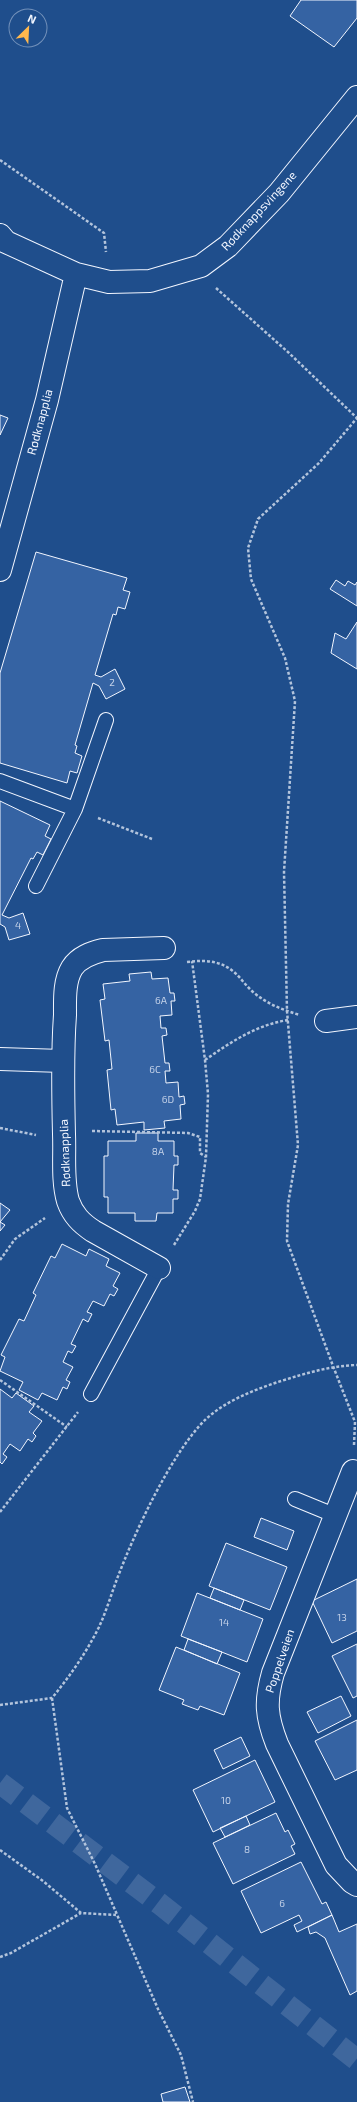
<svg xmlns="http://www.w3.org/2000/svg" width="357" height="2102" viewBox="0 0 357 2102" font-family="'Exo 2',sans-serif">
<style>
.building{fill:#3563a3;stroke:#f2f6ff}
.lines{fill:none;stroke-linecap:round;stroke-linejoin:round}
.primary-tunnel{stroke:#3f679d;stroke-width:22;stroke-dasharray:22 11;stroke-linecap:butt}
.lane-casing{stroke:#f2f6ff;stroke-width:16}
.street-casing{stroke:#f2f6ff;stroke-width:24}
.path{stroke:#b3c4dc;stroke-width:2.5;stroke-dasharray:3 2;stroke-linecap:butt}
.lane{stroke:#1f4e8c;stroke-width:14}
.street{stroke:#1f4e8c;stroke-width:22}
.labels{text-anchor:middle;stroke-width:3;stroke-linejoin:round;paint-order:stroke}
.number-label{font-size:10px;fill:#c3d1e8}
.street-label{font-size:12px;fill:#f2f6ff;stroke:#1f4e8c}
</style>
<rect width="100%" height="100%" fill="#1f4e8c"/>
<!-- building -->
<path class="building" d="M 301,0 L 357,0 L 357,18 L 334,47 L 290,16 Z
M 0,415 L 8,418 L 0,435 Z
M 36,552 L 127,578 L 123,590 L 130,592 L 125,609 L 118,607 L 116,615 L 113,614 L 95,675 L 101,677 L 115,669 L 125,689 L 106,699 L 99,686 L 93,683 L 75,745 L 77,746 L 75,753 L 82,756 L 77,773 L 70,771 L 67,783 L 0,763 L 0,673 Z
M 336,580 L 345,586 L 348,581 L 355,585 L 357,582 L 357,606 L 330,589 Z
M 357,622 L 357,669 L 331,653 L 335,633 L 346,639 Z
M 0,801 L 50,825 L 45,836 L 51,839 L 43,855 L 37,852 L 33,859 L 31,858 L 2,915 L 9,918 L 23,913 L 30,934 L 9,940 L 5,927 L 0,924 Z
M 151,972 L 152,979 L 168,978 L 170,993 L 174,993 L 175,1001 L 171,1001 L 172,1015 L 160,1016 L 161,1028 L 166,1028 L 167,1035 L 162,1036 L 165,1063 L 169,1063 L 170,1071 L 165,1071 L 166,1083 L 178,1082 L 179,1097 L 184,1096 L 185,1104 L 180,1105 L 181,1119 L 164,1121 L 165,1128 L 144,1130 L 144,1122 L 117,1125 L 115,1109 L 111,1110 L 107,1070 L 112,1069 L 109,1040 L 105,1041 L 100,1000 L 105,999 L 103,984 L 130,981 L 129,974 Z
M 136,1133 L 158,1133 L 158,1141 L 174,1141 L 174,1156 L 178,1156 L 178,1165 L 174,1165 L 173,1190 L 178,1190 L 178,1199 L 173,1199 L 173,1213 L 157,1213 L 156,1221 L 135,1221 L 135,1213 L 108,1213 L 108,1197 L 104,1197 L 104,1156 L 108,1156 L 108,1141 L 136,1141 Z
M 0,1203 L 10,1210 L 0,1222 L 5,1225 L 0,1231 Z
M 62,1244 L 86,1256 L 89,1249 L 109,1259 L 106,1266 L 120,1273 L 113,1286 L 118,1289 L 114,1296 L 110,1294 L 104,1306 L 93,1301 L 87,1312 L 92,1314 L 88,1322 L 83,1319 L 71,1344 L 76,1346 L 72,1353 L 68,1351 L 63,1362 L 73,1367 L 66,1380 L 70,1382 L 67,1389 L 63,1387 L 57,1400 L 42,1393 L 38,1400 L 19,1390 L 23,1382 L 0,1371 L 5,1357 L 1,1355 L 19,1319 L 24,1321 L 36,1295 L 33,1293 L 51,1256 L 55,1258 Z
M 0,1389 L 12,1398 L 16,1393 L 34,1406 L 29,1412 L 42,1421 L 33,1433 L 36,1436 L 32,1442 L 28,1439 L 20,1451 L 10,1444 L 3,1454 L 7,1457 L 2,1464 L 0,1462 Z
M 261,1518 L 294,1531 L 287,1550 L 254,1537 Z
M 226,1543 L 287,1567 L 270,1610 L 209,1586 Z
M 357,1579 L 357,1631 L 332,1643 L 312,1601 Z
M 214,1588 L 244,1600 L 240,1610 L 210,1598 Z
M 197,1593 L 263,1619 L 247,1662 L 181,1636 Z
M 188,1639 L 222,1652 L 217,1664 L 184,1650 Z
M 357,1644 L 357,1696 L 353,1698 L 332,1656 Z
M 176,1647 L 240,1673 L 224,1715 L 200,1706 L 198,1710 L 182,1704 L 184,1700 L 159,1690 Z
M 341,1696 L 351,1716 L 318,1733 L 307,1712 Z
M 357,1720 L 357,1770 L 335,1780 L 315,1741 Z
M 241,1737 L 250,1756 L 223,1769 L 214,1750 Z
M 255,1760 L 275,1802 L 213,1832 L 193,1790 Z
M 276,1813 L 285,1832 L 288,1830 L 295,1844 L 291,1846 L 295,1854 L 233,1884 L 213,1843 Z
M 246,1816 L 250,1825 L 225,1837 L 220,1828 Z
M 301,1862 L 322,1904 L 326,1902 L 332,1915 L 297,1932 L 294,1925 L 302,1921 L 299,1915 L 261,1933 L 241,1891 Z
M 332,1915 L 339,1932 L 357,1924 L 357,1991 L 350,1995 L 325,1938 L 316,1932 L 310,1934 L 308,1927 Z
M 185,2087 L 190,2102 L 163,2102 L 161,2094 Z"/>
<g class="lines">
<!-- primary-tunnel -->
<path class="primary-tunnel" d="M 0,1783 L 160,1904 L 357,2060"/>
<!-- lane casing -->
<g class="lane-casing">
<path id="lane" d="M 0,781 L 75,809
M 36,886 L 75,809 L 106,720
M 91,1394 L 159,1268
M 295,1499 L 334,1515"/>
</g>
<!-- street casing -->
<g class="street-casing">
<path id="street" d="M 0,235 L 6,242 L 76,274 L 109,282 L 150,281 L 201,266 L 228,246 L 279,193 L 357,97
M 0,570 L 47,400 L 76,274
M 326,1021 L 357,1017
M 0,1059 L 62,1061
M 159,1268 L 93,1231 C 81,1223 73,1215 68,1201 C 62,1180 65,1156 64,1134 C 63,1094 62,1055 65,1015 C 65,1000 64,981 72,968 C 79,957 91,953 103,950 L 164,948
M 353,1471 L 273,1673 C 265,1701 266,1716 277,1744 L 336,1865 L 352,1882 L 357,1885"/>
</g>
<!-- path -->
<path class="path" d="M 0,160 L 104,233 L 106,252
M 216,288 L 289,353 L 357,418
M 98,818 L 152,839
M 187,962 C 204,960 220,960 234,972 C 241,978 246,986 253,992 C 267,1004 283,1010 300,1015
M 205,1060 C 231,1042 256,1025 288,1020
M 0,1128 L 36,1135
M 92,1131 L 188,1133 L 200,1137 L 200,1153 L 206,1157
M 174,1245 L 195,1211 L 200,1199 L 206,1157 L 208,1094 L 205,1060 L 192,961
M 0,1260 L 15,1239 L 45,1218
M 0,1380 L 67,1427
M 354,1445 L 355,1422 L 333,1366 L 287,1241 L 288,1204 L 298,1145 L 287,1011 L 284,872 L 295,701 L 285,658 L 251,579 L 248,548 L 258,519 L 319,463 L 357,418
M 0,1512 L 78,1412
M 52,1698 L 67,1808 L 95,1864 L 158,2009 L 181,2055 L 193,2102
M 0,1705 L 52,1698 C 70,1676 86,1653 99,1627 C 106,1612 111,1595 117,1579 C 134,1534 171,1453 206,1419 C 227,1400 254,1390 281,1381 C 307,1373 329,1366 357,1365
M 0,1850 L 43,1881 L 81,1913 L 116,1915
M 0,1957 L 11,1953 L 81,1913"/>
<!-- lane -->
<use href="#lane" class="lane"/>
<!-- street -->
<use href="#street" class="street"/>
</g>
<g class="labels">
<!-- number labels -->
<g class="number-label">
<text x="112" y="686">2</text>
<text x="18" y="929">4</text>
<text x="161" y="1004">6A</text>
<text x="155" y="1073">6C</text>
<text x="168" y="1103">6D</text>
<text x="158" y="1155">8A</text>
<text x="342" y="1621">13</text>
<text x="224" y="1626">14</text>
<text x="226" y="1804">10</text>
<text x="247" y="1853">8</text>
<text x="282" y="1907">6</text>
</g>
<!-- street labels -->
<g class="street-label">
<text transform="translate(259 211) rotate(-47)" y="4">Rødknappsvingene</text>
<text transform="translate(40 422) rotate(-75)" y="4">Rødknapplia</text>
<text transform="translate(65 1153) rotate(-92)" y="4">Rødknapplia</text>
<text transform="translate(280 1661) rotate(-71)" y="4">Poppelveien</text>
</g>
</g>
<!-- north arrow -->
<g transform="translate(28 28) rotate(24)"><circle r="19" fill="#1f4e8c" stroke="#7391ba"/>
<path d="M0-3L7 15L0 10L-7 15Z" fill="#ffb74d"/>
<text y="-6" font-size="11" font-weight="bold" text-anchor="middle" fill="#f2f6ff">N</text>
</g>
</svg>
